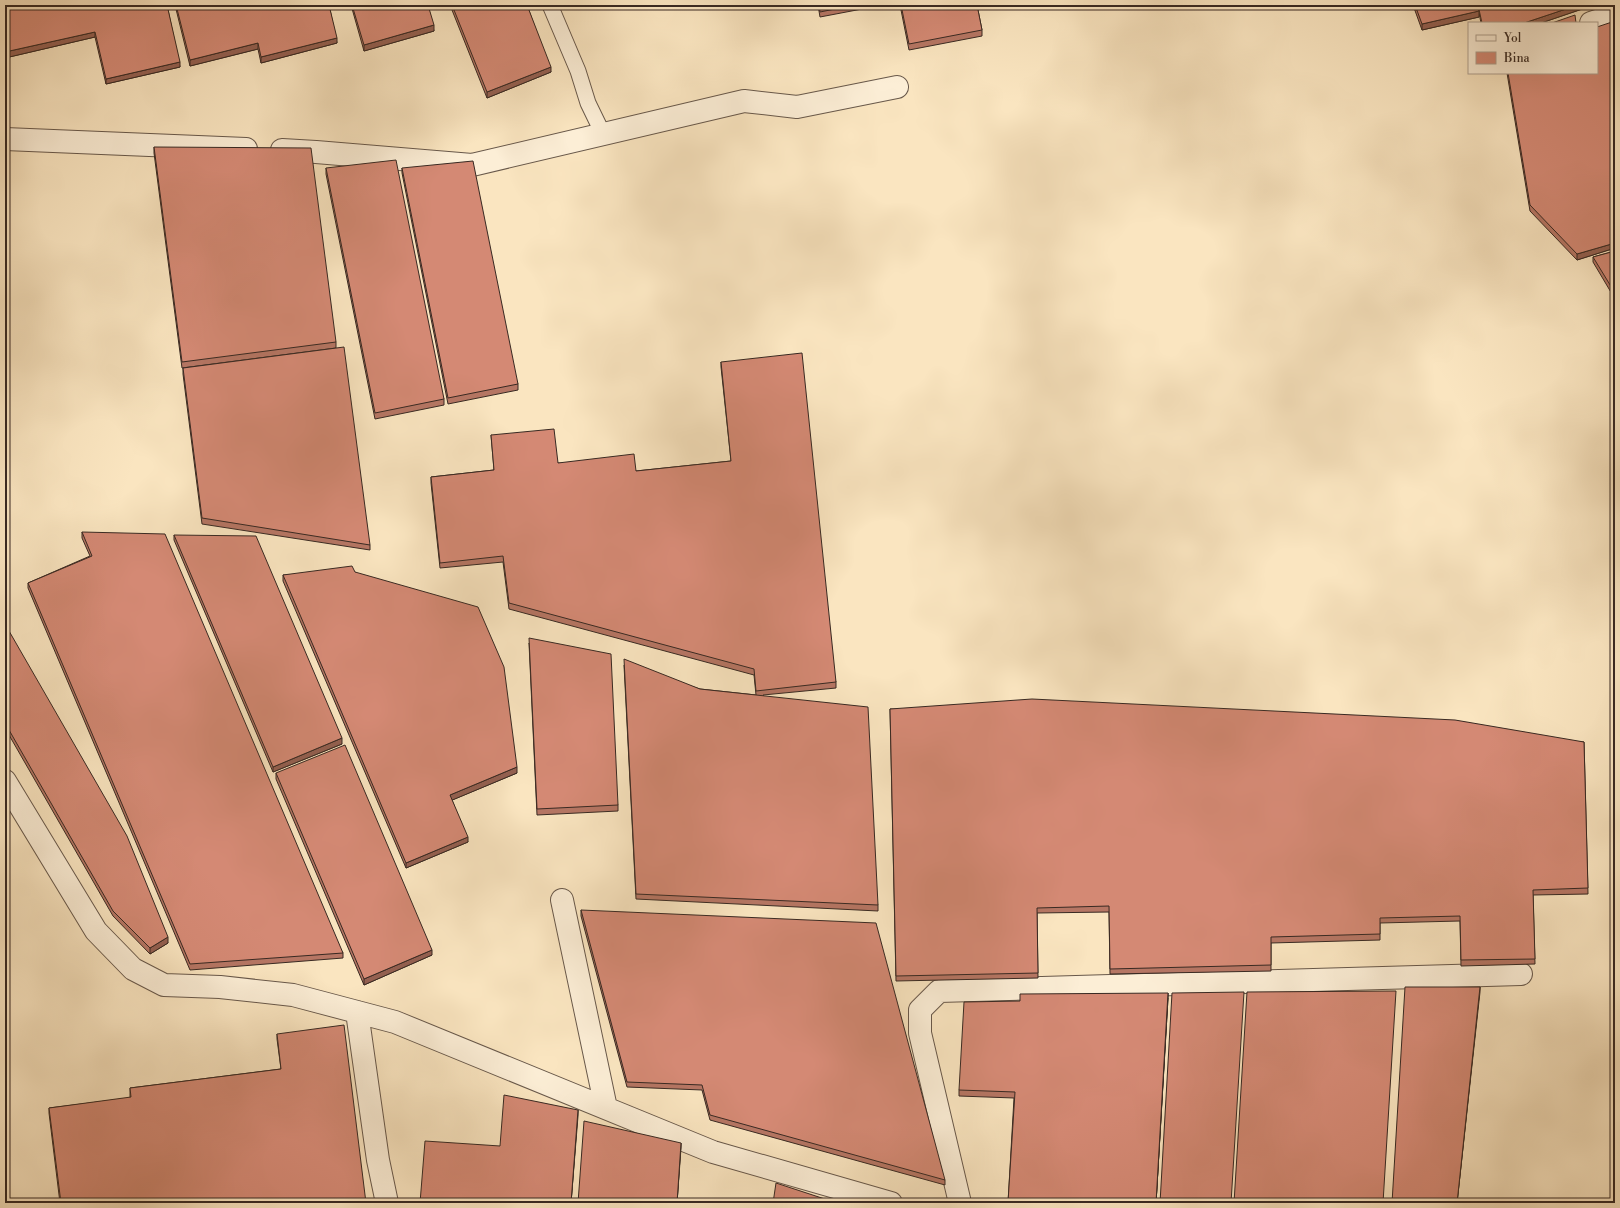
<svg xmlns="http://www.w3.org/2000/svg" width="1620" height="1208" viewBox="0 0 1620 1208" font-family="'Libre Bodoni',serif">
<style>
.lines{fill:none;stroke-linecap:round;stroke-linejoin:round}
.lane-casing{stroke:#68584a;stroke-width:17}
.street-casing{stroke:#68584a;stroke-width:24}
.lane{stroke:#fceed6;stroke-width:15}
.street{stroke:#fceed6;stroke-width:22}
.wall{fill:#b67664;stroke:#382922}
.shaded-wall{fill:#946051;stroke:#382922}
.building{fill:#d48974;stroke:#382922}
</style>
<rect width="100%" height="100%" fill="#fae5c0"/>
<filter id="stains"><feTurbulence type="fractalNoise" baseFrequency=".005" numOctaves="4"/><feColorMatrix values="0 0 0 0 .2 0 0 0 0 .09 0 0 0 0 .02 0 0 0 .5 -.17"/></filter>
<radialGradient id="worn" r=".72"><stop offset=".6" stop-color="#630" stop-opacity="0"/><stop offset="1" stop-color="#630" stop-opacity=".3"/></radialGradient>
<g class="lines">
<!-- lane casing -->
<g class="lane-casing">
<path id="lane" d="M 550,5 L 578,71 L 588,103 L 603,134"/>
</g>
<!-- street casing -->
<g class="street-casing">
<path id="street" d="M 1591,23 L 1615,15
M 5,139 L 246,149
M 282,150 L 316,152 L 472,165 L 744,101 L 797,107 L 897,87
M 5,781 L 96,931 L 133,969 L 164,985 L 220,987 L 293,995 L 395,1022 L 713,1152 L 891,1203
M 562,900 L 606,1108
M 357,1012 L 378,1160 L 387,1203
M 960,1203 L 920,1033 L 920,1010 L 939,991 L 1521,974"/>
</g>
<!-- lane -->
<use href="#lane" class="lane"/>
<!-- street -->
<use href="#street" class="street"/>
</g>
<!-- wall -->
<path class="wall" d="M 5,5 L 167,5 L 180,67 L 106,84 L 95,37 L 5,58 Z
M 175,5 L 329,5 L 337,43 L 261,63 L 258,49 L 190,66 Z
M 351,5 L 428,5 L 434,31 L 364,51 Z
M 450,5 L 527,5 L 551,72 L 487,98 Z
M 818,5 L 883,5 L 820,17 Z
M 900,5 L 977,5 L 982,30 L 982,36 L 909,50 Z
M 1413,5 L 1594,5 L 1541,23 L 1481,23 L 1479,13 L 1479,17 L 1422,30 Z
M 1615,21 L 1615,248 L 1577,260 L 1530,211 L 1507,73 L 1597,73 Z
M 5,102 L 7,110 L 7,115 L 5,115 Z
M 154,147 L 336,342 L 336,348 L 182,368 L 154,153 Z
M 326,168 L 444,399 L 444,405 L 375,419 L 326,174 Z
M 402,168 L 518,384 L 518,390 L 448,404 L 402,173 Z
M 1615,251 L 1615,299 L 1593,262 L 1593,257 Z
M 721,362 L 836,682 L 836,688 L 763,695 L 878,905 L 878,911 L 636,899 L 624,665 L 700,689 L 756,695 L 754,675 L 509,609 L 503,562 L 440,568 L 431,483 L 431,477 L 494,470 L 491,435 L 558,463 L 636,471 L 731,461 L 721,367 Z
M 183,368 L 370,545 L 370,550 L 202,524 L 183,374 Z
M 82,532 L 343,953 L 343,958 L 190,970 L 28,588 L 28,583 L 90,556 L 82,538 Z
M 174,535 L 342,744 L 273,772 L 174,540 Z
M 355,572 L 517,773 L 452,800 L 468,842 L 406,868 L 283,581 L 283,575 Z
M 5,624 L 168,943 L 150,954 L 113,916 L 5,728 Z
M 529,643 L 618,805 L 618,811 L 537,815 Z
M 890,709 L 1584,742 L 1588,894 L 1533,895 L 1535,964 L 1461,966 L 1460,921 L 1380,923 L 1380,940 L 1271,943 L 1271,971 L 1110,974 L 1109,912 L 1037,913 L 1038,978 L 896,981 Z
M 276,773 L 432,955 L 364,985 L 276,779 Z
M 581,910 L 945,1180 L 945,1185 L 710,1120 L 702,1090 L 627,1087 L 581,916 Z
M 1168,998 L 1156,1203 L 1008,1203 L 1014,1098 L 959,1096 L 959,1090 L 1020,1001 Z
M 277,1034 L 366,1203 L 60,1203 L 49,1113 L 49,1108 L 130,1098 L 130,1088 L 281,1069 L 277,1039 Z"/>
<!-- shaded-wall -->
<path class="shaded-wall" d="M 1578,5 L 1594,5 L 1541,23 L 1524,23 Z
M 1479,11 L 1479,17 L 1422,30 L 1422,24 Z
M 434,25 L 434,31 L 364,51 L 364,45 Z
M 95,32 L 95,37 L 5,58 L 5,52 Z
M 337,38 L 337,43 L 261,63 L 261,57 Z
M 258,43 L 258,49 L 190,66 L 190,60 Z
M 180,62 L 180,67 L 106,84 L 106,79 Z
M 551,67 L 551,72 L 487,98 L 487,92 Z
M 1615,243 L 1615,248 L 1577,260 L 1577,254 Z
M 342,738 L 342,744 L 273,772 L 273,767 Z
M 517,767 L 517,773 L 450,801 L 450,795 Z
M 468,837 L 468,842 L 406,868 L 406,863 Z
M 168,937 L 168,943 L 150,954 L 150,948 Z
M 432,950 L 432,955 L 364,985 L 364,979 Z
M 1480,987 L 1480,992 L 1457,1203 Z
M 1168,993 L 1168,998 L 1156,1203 Z
M 578,1110 L 578,1116 L 571,1203 Z
M 681,1143 L 681,1148 L 677,1203 Z"/>
<!-- building -->
<path class="building" d="M 5,5 L 167,5 L 180,62 L 106,79 L 95,32 L 5,52 Z
M 176,5 L 329,5 L 337,38 L 261,57 L 258,43 L 190,60 Z
M 352,5 L 428,5 L 434,25 L 364,45 Z
M 452,5 L 527,5 L 551,67 L 487,92 Z
M 819,5 L 855,5 L 820,12 Z
M 901,5 L 977,5 L 982,30 L 909,44 Z
M 1415,5 L 1477,5 L 1479,11 L 1422,24 Z
M 1478,5 L 1578,5 L 1524,23 L 1482,23 Z
M 1575,15 L 1576,23 L 1552,23 Z
M 1615,21 L 1615,243 L 1577,254 L 1530,205 L 1508,73 L 1597,73 L 1597,27 Z
M 5,102 L 7,110 L 5,110 Z
M 154,147 L 311,148 L 336,342 L 182,362 Z
M 396,160 L 444,399 L 375,413 L 326,168 Z
M 473,161 L 518,384 L 448,398 L 402,168 Z
M 1615,251 L 1615,293 L 1593,257 Z
M 344,347 L 370,545 L 202,518 L 183,368 Z
M 802,353 L 836,682 L 756,691 L 754,669 L 509,603 L 503,556 L 440,563 L 431,477 L 494,470 L 491,435 L 554,429 L 558,463 L 634,454 L 636,471 L 731,461 L 721,362 Z
M 82,532 L 165,534 L 343,953 L 190,964 L 28,583 L 92,556 Z
M 174,535 L 256,536 L 342,738 L 273,767 Z
M 352,566 L 355,572 L 478,607 L 504,667 L 517,767 L 450,795 L 468,837 L 406,863 L 283,575 Z
M 5,624 L 127,836 L 168,937 L 150,948 L 113,911 L 5,723 Z
M 529,638 L 611,654 L 618,805 L 537,809 Z
M 624,659 L 700,689 L 868,707 L 878,905 L 636,894 Z
M 1032,699 L 1455,720 L 1584,742 L 1588,888 L 1533,890 L 1535,959 L 1461,960 L 1460,916 L 1380,918 L 1380,934 L 1271,937 L 1271,965 L 1110,969 L 1109,906 L 1037,908 L 1038,973 L 896,976 L 890,709 Z
M 345,745 L 432,950 L 364,979 L 276,773 Z
M 581,910 L 876,923 L 945,1180 L 710,1115 L 702,1085 L 627,1082 Z
M 1405,987 L 1480,987 L 1457,1203 L 1392,1203 Z
M 1396,991 L 1383,1203 L 1234,1203 L 1247,992 Z
M 1244,992 L 1231,1203 L 1160,1203 L 1172,993 Z
M 1168,993 L 1156,1203 L 1008,1202 L 1015,1092 L 959,1090 L 964,1002 L 1020,1001 L 1020,994 Z
M 344,1025 L 366,1203 L 61,1203 L 49,1108 L 131,1097 L 130,1088 L 281,1069 L 277,1034 Z
M 504,1095 L 578,1110 L 571,1203 L 420,1203 L 425,1141 L 500,1146 Z
M 584,1121 L 681,1143 L 677,1203 L 578,1203 Z
M 776,1183 L 837,1203 L 773,1203 Z"/>
<!-- margin -->
<rect width="1620" height="1208" fill="none" stroke="#fae5c0" stroke-width="20"/>
<rect x="6" y="6" width="1608" height="1196" fill="none" stroke="#382922" stroke-width="2"/>
<rect x="10" y="10" width="1600" height="1188" fill="none" stroke="#382922"/>
<!-- legend -->
<rect x="1468" y="22" width="130" height="52" fill="#fceed6" stroke="#ae9f8e"/>
<rect x="1476" y="35" width="20" height="6" fill="#fceed6" stroke="#ae9f8e"/>
<text x="1504" y="42" font-size="12" fill="#382922">Yol</text>
<rect x="1476" y="52" width="20" height="12" fill="#d48974" stroke="#ae9f8e"/>
<text x="1504" y="62" font-size="12" fill="#382922">Bina</text>
<rect width="100%" height="100%" filter="url(#stains)"/>
<rect width="100%" height="100%" fill="url(#worn)"/>
</svg>
